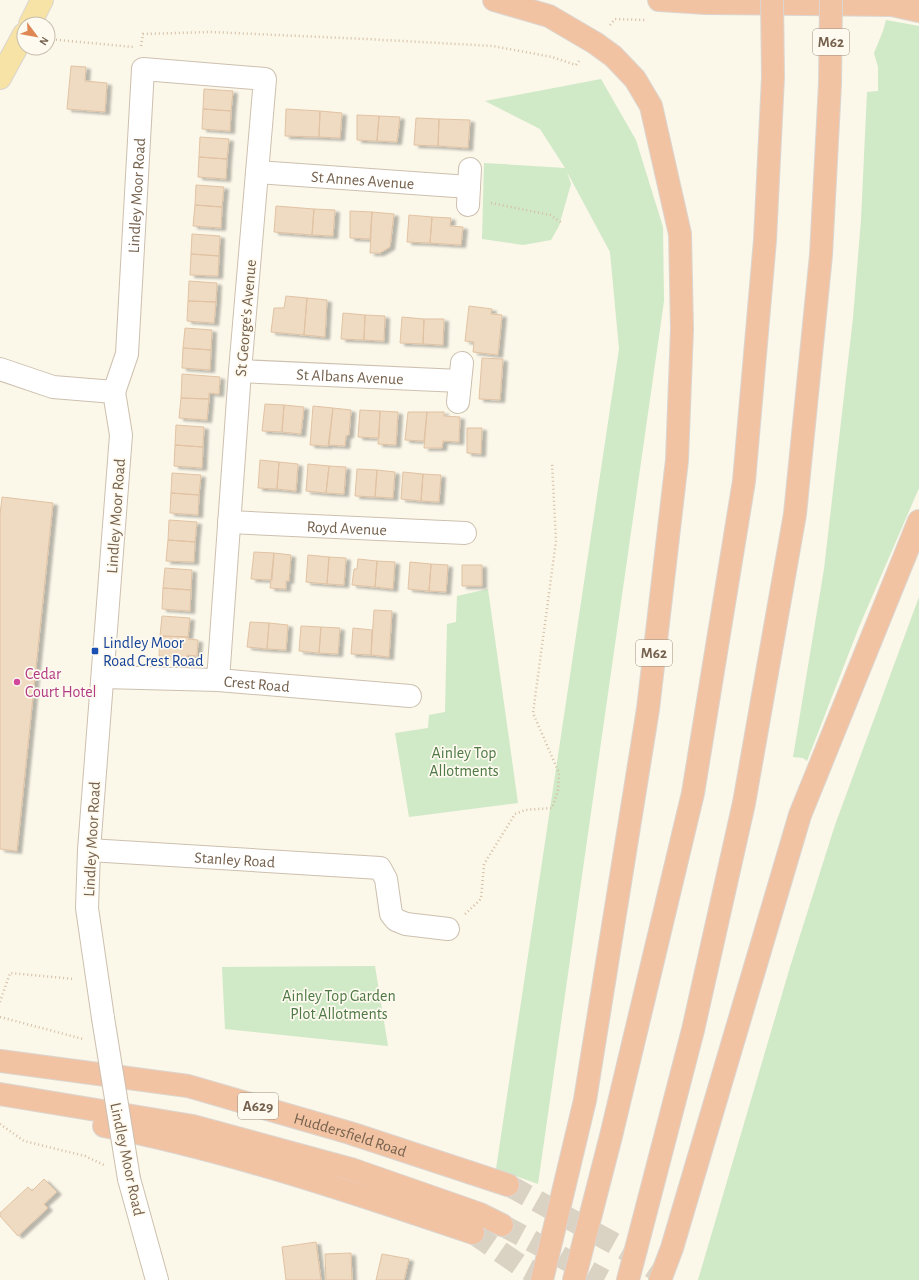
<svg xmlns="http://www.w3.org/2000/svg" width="919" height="1280" viewBox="0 0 919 1280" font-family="'Alegreya Sans',sans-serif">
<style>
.green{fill:#d0e9c7}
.building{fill:#efdac2;stroke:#e1c3a3;filter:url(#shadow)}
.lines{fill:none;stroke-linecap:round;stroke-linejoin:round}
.highway-tunnel{stroke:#dad2c2;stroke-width:22;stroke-dasharray:22 11;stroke-linecap:butt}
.minor-casing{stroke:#cdc0af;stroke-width:24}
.major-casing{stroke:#dbd6d1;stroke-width:24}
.highway-casing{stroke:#dbd6d1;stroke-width:24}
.path{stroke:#d5bea4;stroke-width:2.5;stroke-dasharray:1 3;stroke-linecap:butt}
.minor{stroke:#fff;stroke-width:22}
.major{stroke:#f6e3a5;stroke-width:22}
.highway{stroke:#f2c3a3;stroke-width:22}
.minor-bridge-casing{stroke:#cdc0af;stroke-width:24;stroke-linecap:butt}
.highway-bridge-casing{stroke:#dbd6d1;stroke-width:24;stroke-linecap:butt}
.minor-bridge{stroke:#fff;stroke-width:22}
.highway-bridge{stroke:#f2c3a3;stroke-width:22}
.transit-dot{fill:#1a4fb4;stroke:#fefaef;stroke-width:1.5}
.hotel-dot{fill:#d1479c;stroke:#fefaef;stroke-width:1.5}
.labels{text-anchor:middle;stroke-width:3.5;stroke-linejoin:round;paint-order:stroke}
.shield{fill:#fefaef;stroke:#9e8f7e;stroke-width:1}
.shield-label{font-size:15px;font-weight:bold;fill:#75614d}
.street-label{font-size:16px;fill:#75614d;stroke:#fefaef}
.transit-label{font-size:16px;fill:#164399;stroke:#fefaef;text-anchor:start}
.hotel-label{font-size:16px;fill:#b23c85;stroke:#fefaef;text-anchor:start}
.park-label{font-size:16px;fill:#4e7946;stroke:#fefaef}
</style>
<defs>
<filter id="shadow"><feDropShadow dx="4.5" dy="2.5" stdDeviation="1" flood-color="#0004"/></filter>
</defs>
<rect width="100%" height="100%" fill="#fbf7e9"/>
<!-- green -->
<path class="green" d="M 886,20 L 919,26 L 919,488 L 859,627 L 807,761 L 803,758 L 793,757 L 824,569 L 853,318 L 861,220 L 867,92 L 878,91 L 878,67 L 874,53 L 883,31 Z
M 601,79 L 636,140 L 663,227 L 664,301 L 538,1184 L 496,1169 L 619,349 L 610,252 L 567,172 L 571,184 L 559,226 L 551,240 L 523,245 L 482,239 L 484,163 L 565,168 L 540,129 L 485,101 Z
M 488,589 L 518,803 L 409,817 L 395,733 L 428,728 L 429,715 L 445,712 L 447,624 L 456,622 L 457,596 Z
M 919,597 L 919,1280 L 698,1280 L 790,967 L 835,825 Z
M 375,966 L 388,1046 L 225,1029 L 222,967 Z"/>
<!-- building -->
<path class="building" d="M 71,66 L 86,67 L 85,81 L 107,83 L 105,112 L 67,109 Z
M 204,89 L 233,91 L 231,111 L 203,109 Z
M 203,109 L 231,111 L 230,131 L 202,129 Z
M 286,109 L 320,111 L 319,137 L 285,136 Z
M 320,111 L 342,113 L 340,138 L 319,137 Z
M 357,115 L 379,116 L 377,141 L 357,140 Z
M 379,116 L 400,117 L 397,142 L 377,141 Z
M 416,118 L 439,119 L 438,146 L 414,145 Z
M 439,119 L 470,120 L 468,148 L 438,146 Z
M 200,137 L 229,139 L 227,159 L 199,157 Z
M 199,157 L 227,159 L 226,179 L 198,177 Z
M 196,185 L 224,187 L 222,207 L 195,205 Z
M 195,205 L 222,207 L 221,228 L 193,226 Z
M 276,206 L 314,209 L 312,235 L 274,232 Z
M 314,209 L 335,210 L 333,236 L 312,235 Z
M 350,211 L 372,212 L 370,239 L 350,238 Z
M 372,212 L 394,214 L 390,247 L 380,253 L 370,253 Z
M 409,215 L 432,217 L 430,243 L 407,242 Z
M 432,217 L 451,218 L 450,226 L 463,227 L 461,245 L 430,243 Z
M 192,234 L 220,236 L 219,256 L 191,254 Z
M 191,254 L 219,256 L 218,276 L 190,275 Z
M 189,281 L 217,283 L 216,302 L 188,301 Z
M 286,296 L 307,298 L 304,335 L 271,332 L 274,308 L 284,308 Z
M 307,298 L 327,300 L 325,337 L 304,335 Z
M 188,301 L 216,302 L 214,323 L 187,321 Z
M 469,306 L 492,309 L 491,314 L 502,315 L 498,355 L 473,352 L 474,342 L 465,341 Z
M 343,313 L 365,315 L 364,340 L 341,339 Z
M 365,315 L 385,316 L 384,341 L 364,340 Z
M 402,317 L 424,319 L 423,344 L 400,343 Z
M 424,319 L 444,319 L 443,345 L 423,344 Z
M 185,328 L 212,330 L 211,350 L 183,348 Z
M 183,348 L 211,350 L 210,370 L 182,368 Z
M 482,358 L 503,359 L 500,400 L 479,399 Z
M 182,374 L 220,377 L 219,394 L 209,393 L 209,399 L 181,398 Z
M 181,398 L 209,399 L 207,420 L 179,418 Z
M 265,404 L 284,405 L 282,432 L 262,431 Z
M 284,405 L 304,407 L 301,434 L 282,432 Z
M 313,406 L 333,408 L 328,446 L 310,445 Z
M 333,408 L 351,410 L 349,435 L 346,436 L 345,446 L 329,445 Z
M 360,410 L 380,411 L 379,438 L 358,437 Z
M 380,411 L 398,412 L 396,445 L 378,444 Z
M 408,412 L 427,412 L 424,441 L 405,440 Z
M 427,412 L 444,412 L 444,416 L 460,417 L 459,442 L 443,441 L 442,448 L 424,448 Z
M 176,425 L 204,427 L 203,447 L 175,445 Z
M 467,428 L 482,428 L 481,454 L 467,453 Z
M 175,445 L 203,447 L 202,468 L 174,466 Z
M 260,460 L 279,462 L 277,489 L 258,488 Z
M 279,462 L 298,464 L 296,491 L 277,489 Z
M 308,464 L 329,466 L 326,493 L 306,491 Z
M 329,466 L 346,467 L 344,494 L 326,493 Z
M 357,469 L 377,470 L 375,497 L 355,496 Z
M 377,470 L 395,472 L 393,498 L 375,497 Z
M 403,472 L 423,474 L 421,501 L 401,499 Z
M 172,473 L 201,475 L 199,495 L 171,493 Z
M 423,474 L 441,475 L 439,502 L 421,501 Z
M 171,493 L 199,495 L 198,515 L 170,513 Z
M 2,497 L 53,503 L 17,851 L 0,849 L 0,515 Z
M 169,520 L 197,522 L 195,542 L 168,540 Z
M 168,540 L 195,542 L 194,562 L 166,561 Z
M 254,552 L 274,553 L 272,580 L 251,579 Z
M 274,553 L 291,555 L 289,581 L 286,581 L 286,589 L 270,588 Z
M 308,555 L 329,557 L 327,584 L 306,582 Z
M 329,557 L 346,558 L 344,585 L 327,584 Z
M 358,559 L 377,561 L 375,587 L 352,585 L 354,569 L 357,569 Z
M 377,561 L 395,562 L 393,589 L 375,587 Z
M 410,562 L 431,564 L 429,591 L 408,589 Z
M 431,564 L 448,565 L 446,592 L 429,591 Z
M 462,565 L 482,565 L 482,586 L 462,586 Z
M 165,568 L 192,570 L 191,590 L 163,588 Z
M 163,588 L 191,590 L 190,611 L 162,609 Z
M 374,610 L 392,611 L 389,657 L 371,655 Z
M 162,616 L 190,618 L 188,637 L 160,636 Z
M 250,622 L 269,623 L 267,649 L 247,647 Z
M 269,623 L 288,625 L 286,650 L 267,649 Z
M 301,626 L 321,627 L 319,653 L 299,651 Z
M 321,627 L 340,628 L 338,654 L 319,653 Z
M 353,628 L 372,630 L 371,655 L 351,654 Z
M 160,636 L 188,637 L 188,639 L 198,640 L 197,656 L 187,655 L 187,658 L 159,656 Z
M 44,1179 L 57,1192 L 44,1204 L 48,1208 L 18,1236 L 0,1216 L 0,1213 L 28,1187 L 32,1191 Z
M 316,1242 L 321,1280 L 286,1280 L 282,1247 Z
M 351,1253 L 352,1280 L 326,1280 L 325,1254 Z
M 382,1254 L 409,1259 L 404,1280 L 376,1280 Z"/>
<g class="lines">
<!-- highway-tunnel -->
<path class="highway-tunnel" d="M 508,1185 L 626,1250 L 671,1280
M 502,1225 L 604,1280
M 473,1233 L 521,1266 L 548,1280"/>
<!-- minor casing -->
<g class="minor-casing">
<g id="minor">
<path id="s1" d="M 257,172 L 469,187"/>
<path d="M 468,205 L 470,169"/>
<path d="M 0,369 L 53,387 L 114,392 L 121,435 L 89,850 L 87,908 L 103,1018"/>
<path id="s2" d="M 240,371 L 460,381"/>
<path id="s3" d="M 114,392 L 127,354 L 143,69 L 265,79 L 240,371 L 218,680"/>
<path d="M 458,402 L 462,363"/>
<path id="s4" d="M 229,522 L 465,533"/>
<path id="s5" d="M 103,677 L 218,680 L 410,696"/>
<path id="s6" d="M 89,850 L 380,868 L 386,879 L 391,914 L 396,920 L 406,924 L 448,929"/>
<path d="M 129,1179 L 157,1280"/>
</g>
</g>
<!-- major casing -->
<g class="major-casing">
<path id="major" d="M 30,24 L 42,0
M 0,78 L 24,34"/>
</g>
<!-- highway casing -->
<g class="highway-casing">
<g id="highway">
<path d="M 494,0 L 549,16 L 595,43 L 613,56 L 635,79 L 651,106 L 680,234 L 682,329 L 677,460 L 648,709 L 585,1100 L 542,1280"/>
<path d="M 659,0 L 706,3 L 892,5 L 919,11"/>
<path id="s7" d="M 0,1061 L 188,1086 L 350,1133 L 508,1185"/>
<path d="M 0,1094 L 193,1126 L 351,1169 L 480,1214 L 502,1225"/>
<path d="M 104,1126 C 230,1151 352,1192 473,1233"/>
<path d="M 574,1280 L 611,1136 L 693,793 L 744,481 L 765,240 L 773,77"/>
<path d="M 628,1280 L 693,1030 L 744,803 L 795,514 L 821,255 L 830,84"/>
<path d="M 660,1280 L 672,1248 L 800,815 L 919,521"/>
</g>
</g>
<!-- path -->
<path class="path" d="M 610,25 L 615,19 L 646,20
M 48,39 L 133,47
M 141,46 L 143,34 L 211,32 L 366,39 L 493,46 L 552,57 L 576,65 L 579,61
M 491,203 L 550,215 L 562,223
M 465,914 L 481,899 L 484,864 L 515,814 L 525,810 L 552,808 L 558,791 L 559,773 L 533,713 L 556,541 L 552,463
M 0,1002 L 10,973 L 74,979
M 0,1017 L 83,1039
M 0,1124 L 24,1141 L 85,1156 L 104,1165"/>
<!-- minor -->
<use href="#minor" class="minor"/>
<!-- major -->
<use href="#major" class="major"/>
<!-- highway -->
<use href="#highway" class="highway"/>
<!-- minor-bridge casing -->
<g class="minor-bridge-casing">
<path id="minor-bridge" d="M 103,1018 L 129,1179"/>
</g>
<!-- highway-bridge casing -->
<g class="highway-bridge-casing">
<path id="highway-bridge" d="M 772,0 L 773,77
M 830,84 L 831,0"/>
</g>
<!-- minor-bridge -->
<use href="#minor-bridge" class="minor-bridge"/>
<!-- highway-bridge -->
<use href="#highway-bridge" class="highway-bridge"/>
</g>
<!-- markers -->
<rect class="transit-dot" x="91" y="647" width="8" height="8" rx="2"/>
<circle class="hotel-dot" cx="17" cy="682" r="4"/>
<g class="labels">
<!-- shield labels -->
<g class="shield">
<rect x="813" y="29" width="36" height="26" rx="3"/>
<rect x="636" y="640" width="36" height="26" rx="3"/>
<rect x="238" y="1093" width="40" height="26" rx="3"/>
</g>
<g class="shield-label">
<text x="831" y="47">M62</text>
<text x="654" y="658">M62</text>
<text x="258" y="1111">A629</text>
</g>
<!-- street labels -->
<g class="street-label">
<text dy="6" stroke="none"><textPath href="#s1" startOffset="106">St Annes Avenue</textPath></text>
<text dy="6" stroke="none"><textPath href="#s3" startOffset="199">Lindley Moor Road</textPath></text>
<text transform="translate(245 318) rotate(-85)" y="6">St George's Avenue</text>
<text dy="6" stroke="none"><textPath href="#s2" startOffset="110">St Albans Avenue</textPath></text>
<text transform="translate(115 516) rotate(-86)" y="6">Lindley Moor Road</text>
<text dy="6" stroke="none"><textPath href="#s4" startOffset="118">Royd Avenue</textPath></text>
<text dy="6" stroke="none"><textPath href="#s5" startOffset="154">Crest Road</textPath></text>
<text transform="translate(91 839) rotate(-87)" y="6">Lindley Moor Road</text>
<text dy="6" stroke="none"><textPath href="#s6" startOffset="146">Stanley Road</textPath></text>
<text dy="6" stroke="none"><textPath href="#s7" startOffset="359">Huddersfield Road</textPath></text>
<text transform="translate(128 1159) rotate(78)" y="6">Lindley Moor Road</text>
</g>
<!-- transit labels -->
<g class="transit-label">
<text x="103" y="648">Lindley Moor<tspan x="103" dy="18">Road Crest Road</tspan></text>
</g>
<!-- hotel labels -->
<g class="hotel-label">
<text x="25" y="679">Cedar<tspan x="25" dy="18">Court Hotel</tspan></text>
</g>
<!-- park labels -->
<g class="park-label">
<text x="464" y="758">Ainley Top<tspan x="464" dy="18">Allotments</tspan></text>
<text x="339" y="1001">Ainley Top Garden<tspan x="339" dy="18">Plot Allotments</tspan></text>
</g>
</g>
<!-- north arrow -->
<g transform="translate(36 36) rotate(122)"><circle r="19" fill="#fefaef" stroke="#c7bdae"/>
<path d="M0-3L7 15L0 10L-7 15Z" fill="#de8755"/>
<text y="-6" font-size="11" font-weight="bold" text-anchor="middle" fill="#75614d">N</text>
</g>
</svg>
